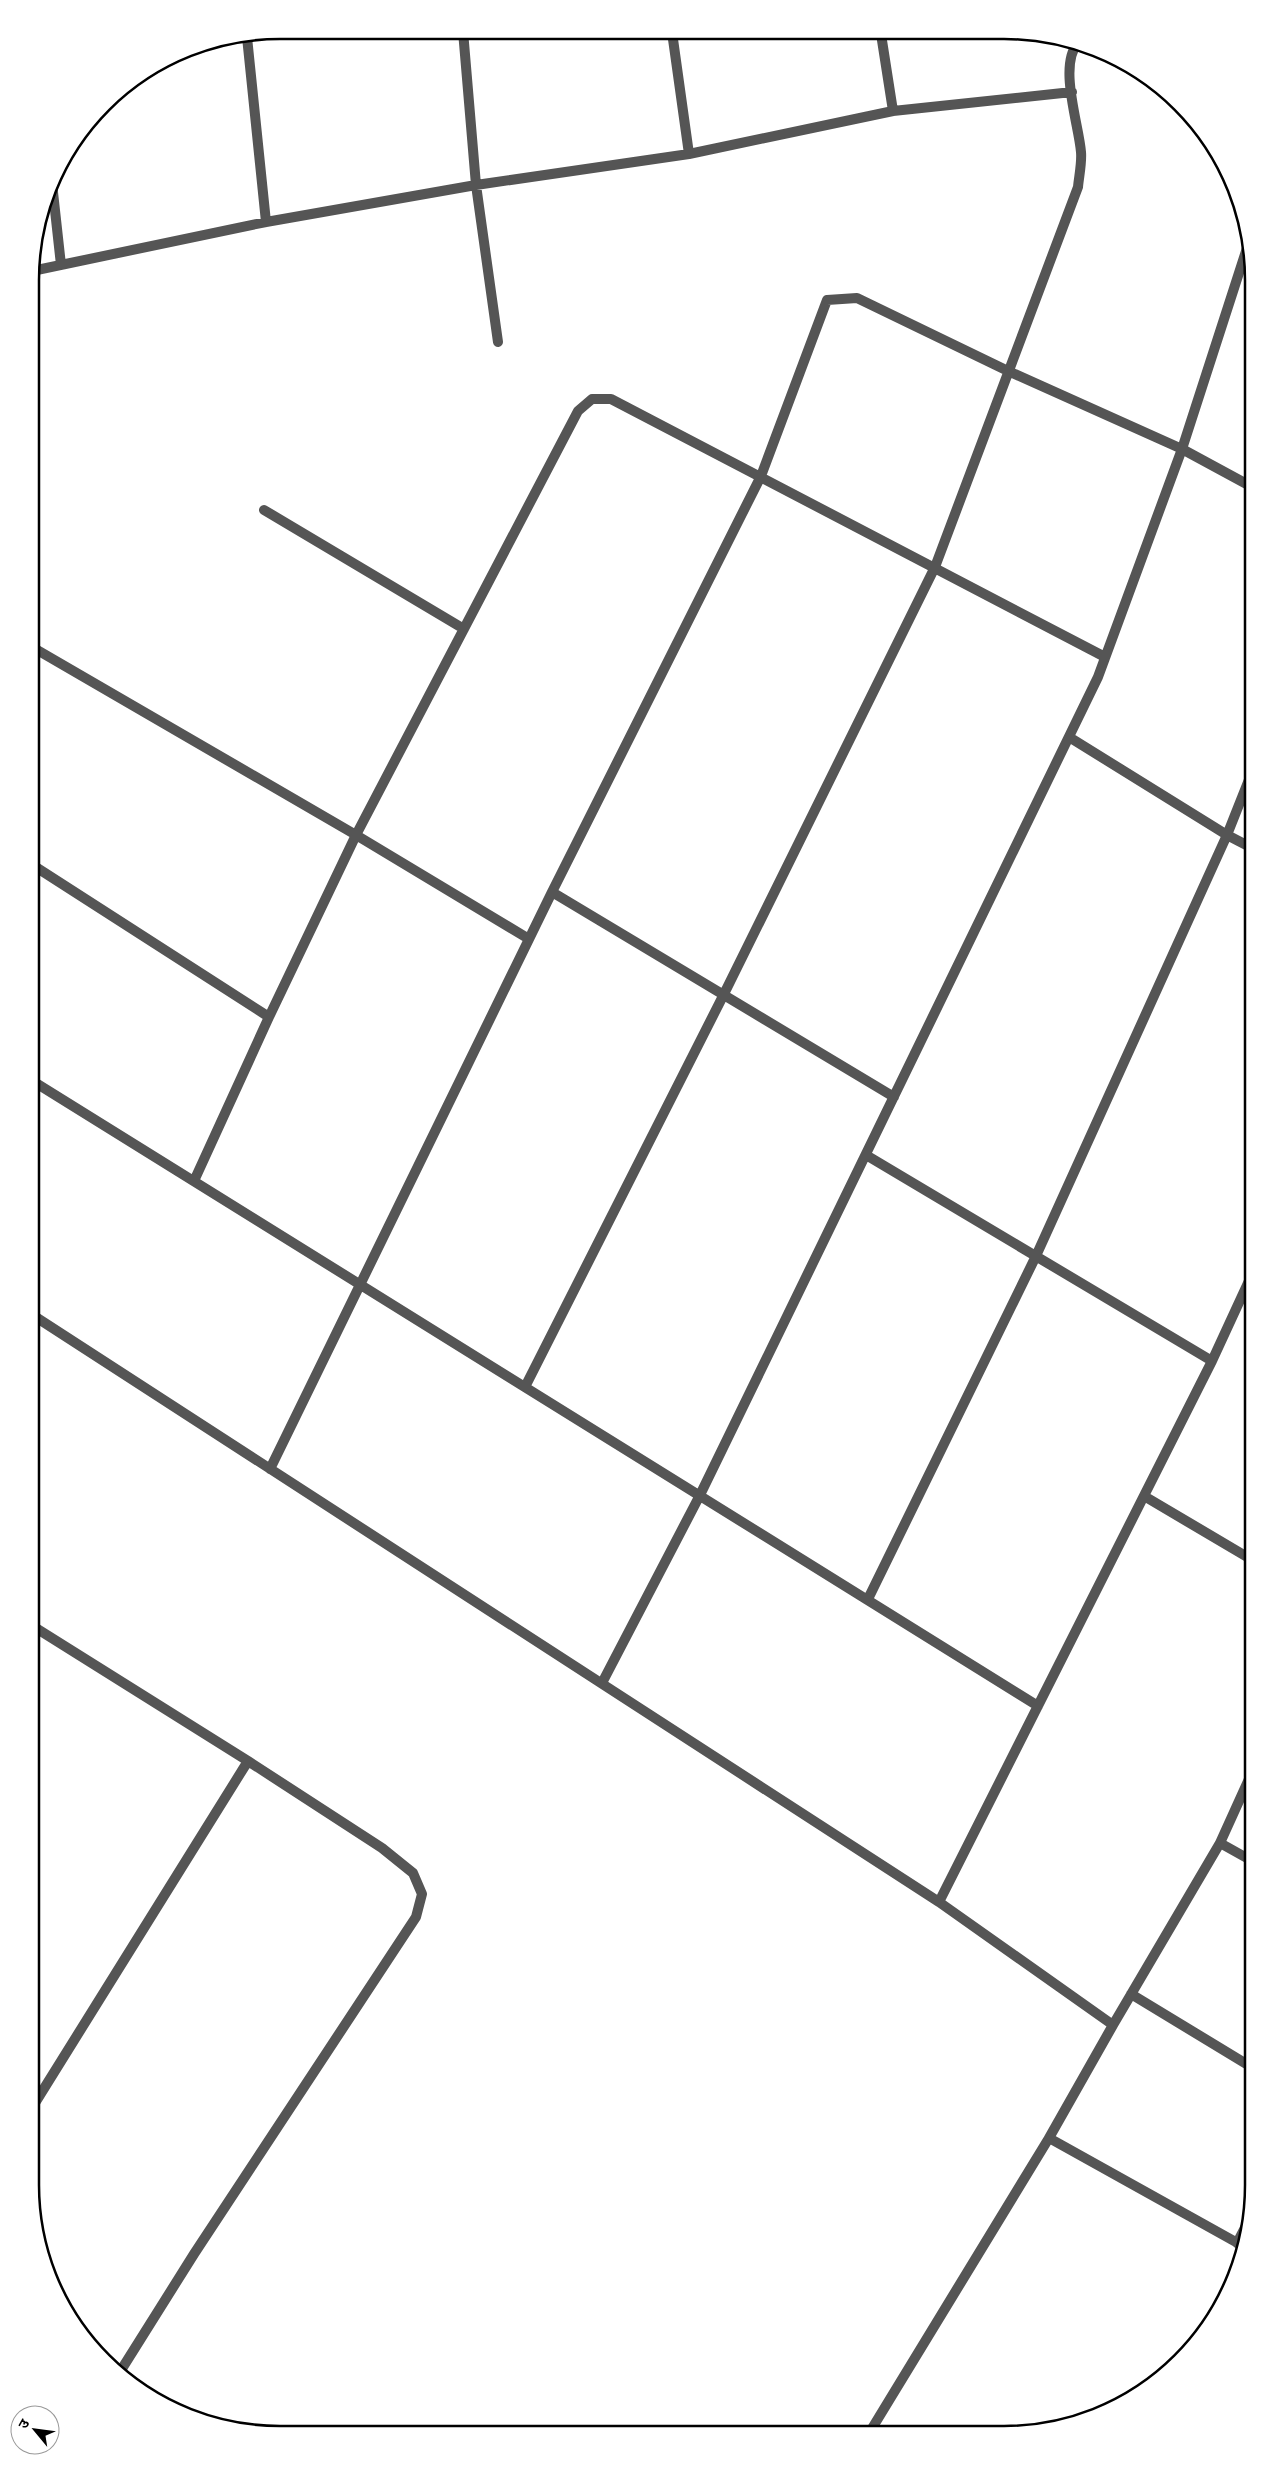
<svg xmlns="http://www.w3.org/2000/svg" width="1284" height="2465" viewBox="0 0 1284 2465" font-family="Ubuntu,'Noto Sans Devanagari',sans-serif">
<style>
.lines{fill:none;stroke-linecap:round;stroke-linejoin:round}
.service{stroke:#555;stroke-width:10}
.minor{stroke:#555;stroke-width:10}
.rim{fill:none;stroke:#000;stroke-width:2.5}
</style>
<rect width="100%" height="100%" fill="#fff"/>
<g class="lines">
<!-- service -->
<path class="service" d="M 30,2111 L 248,1761 L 31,1625
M 118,2375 L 194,2254 L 416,1917 L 422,1894 L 413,1873 L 382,1848 L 248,1761"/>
<!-- minor -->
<path class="minor" d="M 463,31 L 476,185 L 498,342
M 672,32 L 689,154
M 247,37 L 266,222
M 893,111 L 1072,92
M 52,183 L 61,265
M 32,271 L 266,222 L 476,185 L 689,154 L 893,111 L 881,34
M 264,510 L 464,629
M 32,647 L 356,835 L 529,939
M 1069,737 L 1227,835 L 1254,849
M 31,864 L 269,1017
M 552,892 L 761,476 L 827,300 L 857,298 L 1008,371 L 1182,449 L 1254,488
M 31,1080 L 1038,1706
M 866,1155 L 1212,1361
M 194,1181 L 269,1017 L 356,835 L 578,411 L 592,399 L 611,399 L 1105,657
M 31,1314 L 939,1902 L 1113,2025 L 1049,2138 L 868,2435
M 525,1387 L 724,994 L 935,567 L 1078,187 C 1079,176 1082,163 1081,152 C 1079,125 1058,65 1078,43
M 270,1469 L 552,892 L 894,1097
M 1144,1496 L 1254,1561
M 868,1599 L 1036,1256 L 1227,835 L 1254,767
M 602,1683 L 700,1495 L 1098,677 L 1182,449 L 1248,245
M 1220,1843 L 1254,1862
M 939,1902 L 1212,1361 L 1254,1270
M 1131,1994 L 1253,2068
M 1113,2025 L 1220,1843 L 1254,1768
M 1049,2138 L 1243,2246
M 1237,2243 L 1250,2218"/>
</g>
<!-- crop -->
<path d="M0 0H1284V2465H0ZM280 39H1004A241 241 0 0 1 1245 280V2185A241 241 0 0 1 1004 2426H280A241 241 0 0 1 39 2185V280A241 241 0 0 1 280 39Z" fill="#fff" fill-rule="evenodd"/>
<path class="rim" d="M280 39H1004A241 241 0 0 1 1245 280V2185A241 241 0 0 1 1004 2426H280A241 241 0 0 1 39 2185V280A241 241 0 0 1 280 39Z"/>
<!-- north arrow -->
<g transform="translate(35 2430) rotate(299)"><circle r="24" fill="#ffffff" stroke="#999999"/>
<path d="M0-4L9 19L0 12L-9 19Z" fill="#000000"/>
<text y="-8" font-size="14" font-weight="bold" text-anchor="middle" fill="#000000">उ</text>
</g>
</svg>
